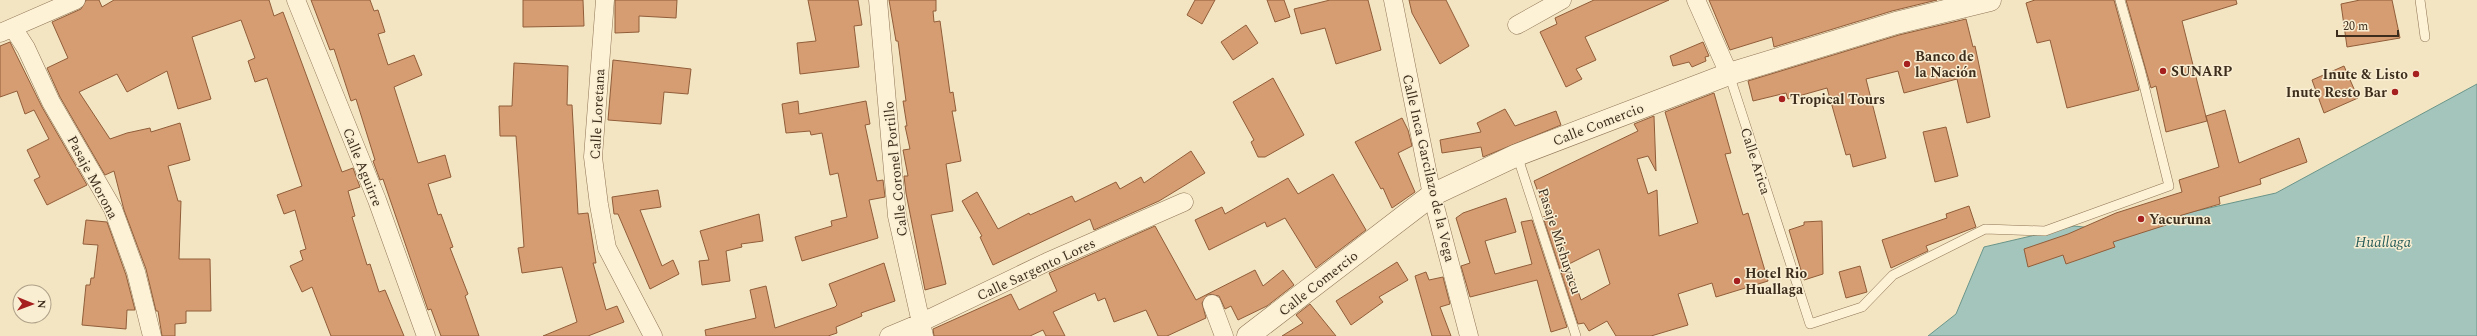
<svg xmlns="http://www.w3.org/2000/svg" width="2477" height="336" viewBox="0 0 2477 336" font-family="Spectral,serif">
<style>
.water{fill:#a4c5bc;stroke:#6a958a}
.building{fill:#d69d73;stroke:#915d39;fill-rule:evenodd}
.lines{fill:none;stroke-linecap:round;stroke-linejoin:round}
.service-casing{stroke:#8f7556;stroke-width:10}
.minor-casing{stroke:#8f7556;stroke-width:19}
.tertiary-casing{stroke:#8f7556;stroke-width:23}
.service{stroke:#fdf1d6;stroke-width:9}
.minor{stroke:#fdf1d6;stroke-width:18}
.tertiary{stroke:#fdf1d6;stroke-width:22}
.poi-dot{fill:#a5201f;stroke:#f9eed2;stroke-width:1.5}
.labels{text-anchor:middle;stroke-width:3;stroke-linejoin:round;paint-order:stroke}
.poi-label{font-size:14px;font-weight:bold;fill:#3d2d1c;stroke:#f9eed2;text-anchor:start}
.street-label{font-size:14px;fill:#3d2d1c;stroke:#f9eed2}
.water-label{font-size:15px;font-style:italic;fill:#2a5f5c;stroke:#f9eed2}
</style>
<rect width="100%" height="100%" fill="#f3e5c1"/>
<!-- water -->
<path class="water" d="M 2477,84 L 2477,336 L 1928,336 L 1956,314 L 1984,247 L 2074,226 L 2111,230 L 2276,193 Z"/>
<!-- building -->
<path class="building" d="M 86,0 L 99,0 L 102,7 L 114,0 L 269,0 L 274,16 L 283,12 L 342,172 L 353,168 L 360,187 L 348,191 L 355,216 L 352,217 L 367,265 L 370,264 L 379,292 L 385,290 L 404,336 L 331,336 L 312,287 L 302,292 L 290,266 L 303,260 L 300,251 L 306,249 L 295,210 L 284,214 L 277,195 L 302,186 L 267,78 L 255,82 L 248,61 L 255,58 L 241,20 L 192,37 L 211,99 L 178,109 L 167,71 L 127,92 L 117,74 L 79,92 L 110,139 L 127,133 L 150,128 L 151,132 L 180,123 L 190,160 L 168,166 L 178,201 L 181,201 L 179,259 L 210,259 L 211,311 L 186,311 L 186,323 L 175,324 L 175,336 L 162,336 L 158,311 L 156,311 L 146,269 L 124,210 L 114,171 L 105,175 L 60,97 L 47,68 L 68,58 L 52,22 L 81,9 Z
M 311,0 L 370,0 L 374,11 L 378,10 L 385,32 L 378,34 L 388,65 L 414,55 L 422,75 L 394,87 L 418,163 L 445,155 L 451,177 L 428,184 L 438,215 L 441,214 L 453,247 L 450,248 L 468,294 L 465,296 L 479,336 L 441,336 L 431,309 L 428,310 L 383,179 L 380,180 L 373,161 L 375,160 L 356,99 L 351,101 L 334,49 L 330,50 Z
M 523,0 L 583,0 L 584,26 L 523,27 Z
M 615,0 L 677,0 L 676,18 L 639,16 L 639,32 L 615,33 Z
M 808,0 L 858,0 L 862,25 L 854,26 L 859,67 L 800,74 L 797,43 L 816,41 Z
M 889,0 L 936,0 L 936,11 L 933,11 L 934,22 L 940,21 L 950,93 L 953,92 L 956,111 L 952,111 L 961,161 L 946,164 L 953,211 L 931,215 L 946,284 L 925,290 L 906,193 L 904,176 L 908,176 L 903,150 L 910,149 L 905,126 L 907,126 L 903,101 L 906,101 L 898,41 L 896,41 Z
M 1195,0 L 1215,0 L 1202,24 L 1187,15 Z
M 1267,0 L 1284,0 L 1290,17 L 1275,22 Z
M 1330,0 L 1368,0 L 1381,50 L 1336,64 L 1325,28 L 1301,34 L 1294,9 Z
M 1409,0 L 1446,0 L 1469,46 L 1440,64 L 1412,13 Z
M 1594,0 L 1669,0 L 1585,37 L 1596,60 L 1576,69 L 1582,79 L 1566,87 L 1540,32 L 1557,24 L 1555,18 Z
M 1709,0 L 1937,0 L 1892,11 L 1774,47 L 1772,37 L 1730,50 Z
M 2035,0 L 2114,0 L 2139,90 L 2067,108 L 2050,40 L 2037,43 L 2026,3 Z
M 2126,0 L 2236,0 L 2237,4 L 2182,21 L 2207,121 L 2166,132 L 2156,86 L 2151,88 Z
M 2360,0 L 2392,0 L 2400,38 L 2347,47 L 2341,4 Z
M 1966,19 L 1973,47 L 1975,46 L 1990,117 L 1967,123 L 1957,79 L 1904,93 L 1898,71 L 1866,79 L 1886,158 L 1853,167 L 1850,154 L 1846,155 L 1827,88 L 1788,99 L 1786,93 L 1753,101 L 1748,81 L 1899,35 Z
M 1246,25 L 1258,43 L 1233,60 L 1221,42 Z
M 10,42 L 42,107 L 87,185 L 47,205 L 34,180 L 40,177 L 27,150 L 49,139 L 34,110 L 25,114 L 17,91 L 0,97 L 0,46 Z
M 1703,42 L 1709,56 L 1705,57 L 1706,61 L 1692,67 L 1689,62 L 1673,66 L 1670,56 Z
M 613,60 L 691,69 L 688,94 L 664,92 L 661,124 L 608,120 Z
M 514,63 L 568,66 L 567,105 L 572,105 L 578,214 L 588,213 L 596,263 L 593,263 L 606,310 L 617,306 L 624,322 L 588,336 L 543,336 L 577,322 L 562,267 L 522,273 L 518,248 L 524,247 L 516,136 L 500,136 L 499,106 L 512,106 Z
M 2344,66 L 2358,98 L 2324,113 L 2312,80 Z
M 1273,78 L 1304,135 L 1265,157 L 1258,157 L 1251,142 L 1254,140 L 1233,102 Z
M 1714,93 L 1731,153 L 1725,154 L 1743,215 L 1748,213 L 1768,281 L 1716,297 L 1712,283 L 1678,294 L 1688,325 L 1651,336 L 1616,336 L 1607,321 L 1589,331 L 1584,323 L 1578,324 L 1543,217 L 1547,216 L 1534,181 L 1638,131 L 1634,124 L 1654,116 L 1656,171 L 1648,156 L 1637,159 L 1648,194 L 1657,190 L 1659,236 L 1698,223 L 1665,112 ZM 1599,249 L 1610,284 L 1581,300 L 1569,264 Z
M 798,101 L 799,114 L 866,101 L 870,124 L 865,125 L 877,181 L 883,180 L 885,197 L 869,200 L 878,238 L 802,261 L 795,237 L 832,226 L 831,221 L 847,217 L 838,173 L 830,175 L 822,133 L 811,135 L 810,131 L 786,133 L 782,104 Z
M 1505,109 L 1515,126 L 1556,111 L 1561,125 L 1483,157 L 1481,147 L 1442,153 L 1440,140 L 1481,132 L 1477,123 Z
M 2225,110 L 2239,163 L 2299,138 L 2307,162 L 2260,179 L 2261,184 L 2219,197 L 2220,204 L 2165,220 L 2166,225 L 2113,242 L 2115,247 L 2066,264 L 2063,255 L 2028,267 L 2024,249 L 2068,234 L 2116,213 L 2182,192 L 2179,180 L 2219,167 L 2206,116 Z
M 1402,118 L 1408,130 L 1412,146 L 1398,153 L 1415,192 L 1392,208 L 1383,188 L 1381,189 L 1355,142 Z
M 1946,127 L 1958,176 L 1935,182 L 1923,132 Z
M 1191,151 L 1205,173 L 1159,201 L 1094,230 L 1090,219 L 993,265 L 980,237 L 982,236 L 962,201 L 977,192 L 998,229 L 1029,213 L 1030,215 L 1072,196 L 1075,202 L 1116,182 L 1120,189 L 1141,177 L 1144,183 Z
M 1333,174 L 1366,230 L 1316,268 L 1285,218 L 1267,227 L 1265,222 L 1209,250 L 1195,220 L 1222,207 L 1225,214 L 1288,178 L 1298,194 Z
M 658,190 L 661,207 L 640,210 L 662,266 L 673,260 L 679,274 L 650,289 L 618,214 L 614,214 L 612,197 Z
M 1506,198 L 1516,232 L 1485,241 L 1495,274 L 1532,264 L 1521,222 L 1532,220 L 1567,327 L 1551,332 L 1537,280 L 1470,297 L 1461,266 L 1470,263 L 1456,218 L 1463,213 Z
M 1969,206 L 1976,227 L 1926,246 L 1928,251 L 1891,268 L 1882,240 L 1947,218 L 1946,214 Z
M 759,214 L 763,241 L 741,244 L 742,247 L 726,251 L 730,281 L 702,285 L 699,261 L 709,260 L 700,231 Z
M 86,220 L 107,222 L 126,275 L 135,310 L 127,310 L 126,329 L 82,325 L 86,285 L 90,285 L 91,278 L 94,278 L 98,245 L 83,244 Z
M 1822,221 L 1823,274 L 1804,280 L 1789,230 L 1804,225 L 1804,222 Z
M 1155,226 L 1196,300 L 1255,270 L 1263,286 L 1283,270 L 1294,285 L 1267,306 L 1238,320 L 1231,306 L 1225,309 L 1219,296 L 1208,294 L 1202,303 L 1206,318 L 1167,336 L 1158,336 L 1146,310 L 1114,322 L 1105,298 L 1098,301 L 1095,293 L 1053,312 L 1065,336 L 1046,336 L 1043,330 L 1030,336 L 934,336 L 933,329 L 1011,294 L 1019,310 L 1057,291 L 1049,273 Z
M 1397,262 L 1408,280 L 1379,297 L 1383,302 L 1351,325 L 1336,301 Z
M 884,263 L 895,301 L 861,313 L 862,316 L 836,327 L 837,333 L 828,336 L 706,336 L 705,330 L 756,318 L 750,290 L 766,286 L 775,328 L 835,307 L 837,305 L 829,284 Z
M 1860,266 L 1867,292 L 1846,298 L 1839,272 Z
M 1426,272 L 1429,280 L 1443,277 L 1450,304 L 1440,307 L 1451,336 L 1432,336 L 1415,276 Z
M 1310,304 L 1336,336 L 1282,336 L 1303,323 L 1296,315 Z"/>
<g class="lines">
<!-- service casing -->
<g class="service-casing">
<path id="service" d="M 2420,0 L 2425,37
M 1729,74 L 1810,324 L 1862,307 L 1893,275 L 1985,229 L 2045,231 L 2169,186 L 2140,69 L 2120,0
M 1517,155 L 1576,336"/>
</g>
<!-- minor casing -->
<g class="minor-casing">
<path id="minor" d="M 296,0 L 377,200 L 426,336
M 605,0 L 593,157 L 599,205 L 607,248 L 653,336
M 878,0 L 897,216 L 924,336
M 1393,0 L 1432,195 L 1469,336
M 1696,0 L 1729,74
M 1517,25 L 1562,0
M 13,28 L 26,48 L 51,102 L 113,209 L 136,272 L 152,336
M 0,33 L 76,0
M 1212,304 L 1224,336
M 889,336 L 920,323 L 1047,262 L 1184,202"/>
</g>
<!-- tertiary casing -->
<g class="tertiary-casing">
<path id="tertiary" d="M 1248,336 L 1432,195 L 1517,155 L 1729,74 L 1896,23 L 1990,0"/>
</g>
<!-- service -->
<use href="#service" class="service"/>
<!-- minor -->
<use href="#minor" class="minor"/>
<!-- tertiary -->
<use href="#tertiary" class="tertiary"/>
</g>
<!-- markers -->
<g class="poi-dot">
<circle cx="1907" cy="64" r="4"/>
<circle cx="2163" cy="71" r="4"/>
<circle cx="2416" cy="74" r="4"/>
<circle cx="2395" cy="92" r="4"/>
<circle cx="1782" cy="99" r="4"/>
<circle cx="2141" cy="219" r="4"/>
<circle cx="1737" cy="281" r="4"/>
</g>
<g class="labels">
<!-- poi labels -->
<g class="poi-label">
<text x="1915" y="61">Banco de<tspan x="1915" dy="16">la Nación</tspan></text>
<text x="2171" y="76">SUNARP</text>
<text x="2408" y="79" text-anchor="end">Inute &amp; Listo</text>
<text x="2387" y="97" text-anchor="end">Inute Resto Bar</text>
<text x="1790" y="104">Tropical Tours</text>
<text x="2149" y="224">Yacuruna</text>
<text x="1745" y="278">Hotel Rio<tspan x="1745" dy="16">Huallaga</tspan></text>
</g>
<!-- street labels -->
<g class="street-label">
<text transform="translate(597 114) rotate(-87)" y="5">Calle Loretana</text>
<text transform="translate(1598 124) rotate(-21)" y="5">Calle Comercio</text>
<text transform="translate(1756 161) rotate(72)" y="5">Calle Arica</text>
<text transform="translate(363 167) rotate(68)" y="5">Calle Aguirre</text>
<text transform="translate(1429 168) rotate(77)" y="5">Calle Inca Garcilazo de la Vega</text>
<text transform="translate(895 169) rotate(-96)" y="5">Calle Coronel Portillo</text>
<text transform="translate(93 177) rotate(62)" y="5">Pasaje Morona</text>
<text transform="translate(1560 241) rotate(72)" y="5">Pasaje Mishuyacu</text>
<text transform="translate(1036 269) rotate(-25)" y="5">Calle Sargento Lores</text>
<text transform="translate(1318 283) rotate(-38)" y="5">Calle Comercio</text>
</g>
<!-- water labels -->
<g class="water-label">
<text x="2383" y="247">Huallaga</text>
</g>
</g>
<!-- north arrow -->
<g transform="translate(32 304) rotate(91)"><circle r="19" fill="#f9eed2" stroke="#aea189"/>
<path d="M0-3L7 15L0 10L-7 15Z" fill="#a5201f"/>
<text y="-6" font-size="11" font-weight="bold" text-anchor="middle" fill="#3d2d1c">N</text>
</g>
<!-- scale -->
<path d="M2337 30v6h61v-6" fill="none" stroke="#3d2d1c" stroke-width="2"/>
<text x="2343" y="30" font-size="12" fill="#3d2d1c" stroke="#f9eed2" stroke-width="3" paint-order="stroke">20 m</text>
</svg>
